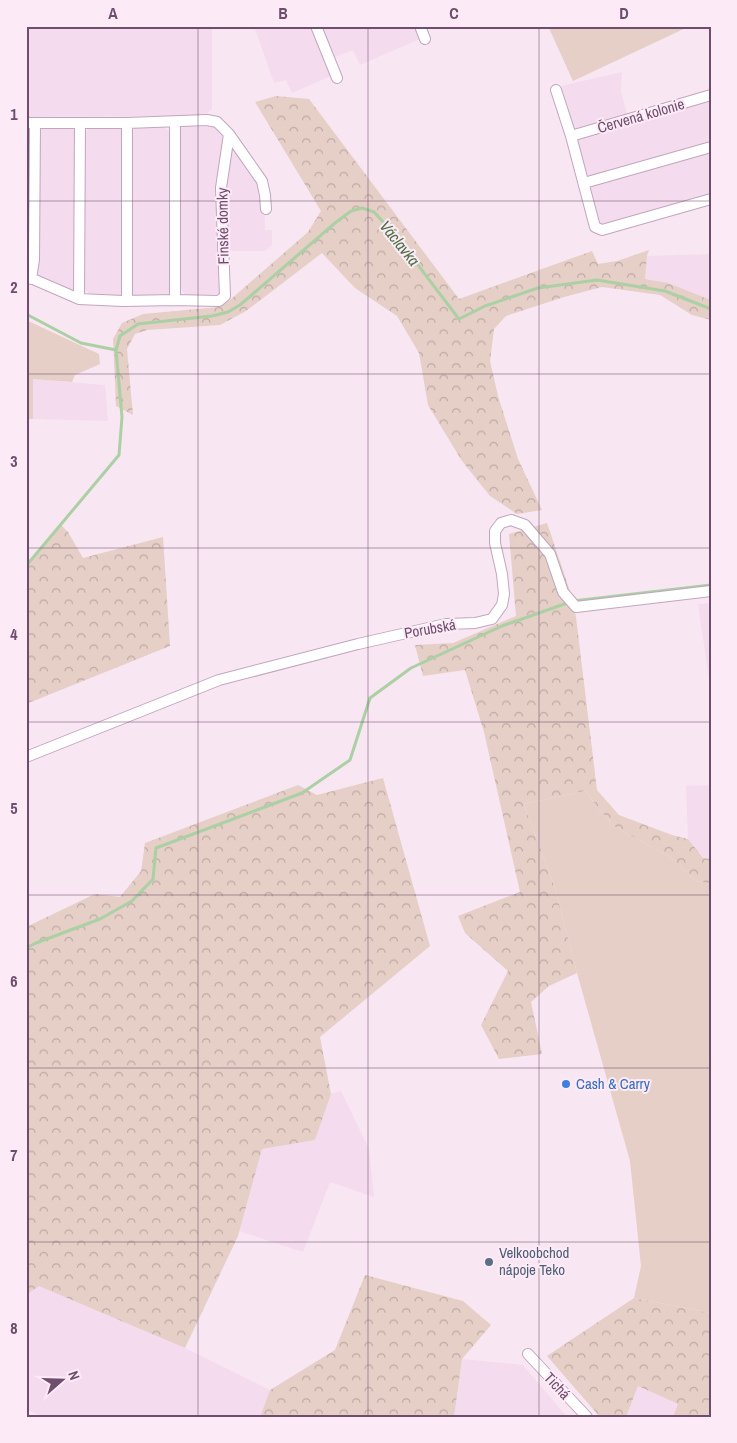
<svg xmlns="http://www.w3.org/2000/svg" width="737" height="1443" viewBox="0 0 737 1443" font-family="'Archivo Narrow',sans-serif">
<style>
.residential{fill:#f5dbee}
.grass{fill:#e5cfc6}
.forest{fill:url(#forest-crowns)}
.lines{fill:none;stroke-linecap:round;stroke-linejoin:round}
.stream{stroke:#abd0a4;stroke-width:3}
.minor-casing{stroke:#c1a6be;stroke-width:12}
.minor{stroke:#fff;stroke-width:10}
.grid{fill:none;stroke:#6f4e6d;stroke-width:1;stroke-opacity:0.55}
.shop-dot{fill:#3f7fe0;stroke:#fcebf7;stroke-width:2}
.service-dot{fill:#5c6f8a;stroke:#fcebf7;stroke-width:2}
.labels{text-anchor:middle;stroke-width:4;stroke-linejoin:round;paint-order:stroke}
.street-label{font-size:15px;fill:#6f4e6d;stroke:#fcebf7}
.shop-label{font-size:15px;fill:#366cbe;stroke:#fcebf7;text-anchor:start}
.service-label{font-size:15px;fill:#4e5e75;stroke:#fcebf7;text-anchor:start}
.water-label{font-size:16px;font-style:italic;fill:#4b7244;stroke:#fcebf7}
.neatline{fill:none;stroke:#6f4e6d;stroke-width:2}
.grid-label{font-size:16px;text-anchor:middle;font-weight:bold;fill:#6f4e6d}
</style>
<defs>
<pattern id="forest-crowns" width="20" height="18" patternUnits="userSpaceOnUse" patternTransform="scale(1.25)"><rect width="20" height="18" fill="#e5cfc6"/><path d="M2 6a3 3 0 1 1 6 0M12 15a3 3 0 1 1 6 0" fill="none" stroke="#beaaa5"/></pattern>
</defs>
<rect width="100%" height="100%" fill="#f9e6f3"/>
<!-- residential -->
<path class="residential" d="M 26,26 L 212,26 L 212,109 L 204,116 L 26,117 Z
M 254,26 L 311,26 L 331,76 L 292,93 L 286,80 L 274,83 Z
M 320,26 L 417,26 L 422,38 L 360,65 L 353,50 L 332,58 Z
M 622,72 L 621,92 L 628,116 L 575,131 L 562,93 L 561,86 Z
M 711,100 L 711,143 L 589,178 L 576,138 Z
M 185,126 L 216,127 L 224,139 L 224,159 L 218,165 L 220,294 L 185,295 L 180,287 L 178,131 Z
M 71,127 L 77,133 L 77,287 L 67,292 L 37,278 L 39,128 Z
M 120,127 L 124,131 L 125,291 L 118,297 L 92,297 L 85,289 L 85,133 L 90,128 Z
M 133,127 L 163,127 L 169,131 L 170,135 L 172,292 L 168,297 L 131,297 L 130,131 Z
M 26,128 L 33,128 L 31,257 L 26,257 Z
M 230,147 L 234,147 L 260,182 L 264,194 L 265,230 L 272,230 L 272,245 L 265,251 L 227,251 L 225,187 Z
M 711,150 L 711,195 L 601,226 L 590,185 Z
M 711,254 L 711,300 L 668,283 L 645,279 L 647,256 Z
M 33,379 L 105,385 L 108,421 L 33,419 Z
M 711,603 L 711,693 L 698,604 Z
M 711,785 L 711,859 L 703,858 L 688,839 L 686,786 Z
M 341,1091 L 369,1149 L 374,1197 L 330,1182 L 303,1252 L 239,1231 L 262,1149 L 315,1140 L 331,1094 Z
M 39,1285 L 185,1348 L 270,1390 L 260,1417 L 43,1417 L 26,1409 L 26,1295 Z
M 462,1359 L 523,1365 L 567,1417 L 454,1417 Z
M 638,1386 L 678,1404 L 673,1417 L 626,1417 Z"/>
<!-- grass -->
<path class="grass" d="M 548,26 L 690,26 L 573,81 Z
M 26,320 L 99,354 L 100,364 L 75,375 L 72,382 L 33,379 L 33,419 L 26,419 Z
M 585,791 L 612,825 L 670,857 L 696,881 L 711,884 L 711,1313 L 634,1298 L 641,1266 L 630,1161 L 577,973 L 554,885 L 524,804 Z"/>
<!-- forest -->
<path class="forest" d="M 276,96 L 309,99 L 459,299 L 592,251 L 598,264 L 617,261 L 649,250 L 647,256 L 645,279 L 668,283 L 711,300 L 711,320 L 692,315 L 660,295 L 602,287 L 564,297 L 506,316 L 494,329 L 490,361 L 498,396 L 518,459 L 542,510 L 517,514 L 490,496 L 462,461 L 428,405 L 419,353 L 397,316 L 355,288 L 322,253 L 246,311 L 220,325 L 147,330 L 135,334 L 127,349 L 133,415 L 116,406 L 113,339 L 122,323 L 143,314 L 219,307 L 230,300 L 308,232 L 321,211 L 255,102 Z
M 547,523 L 572,597 L 576,617 L 597,790 L 619,815 L 672,835 L 688,839 L 703,858 L 711,859 L 711,884 L 696,881 L 670,857 L 612,825 L 585,791 L 524,804 L 554,885 L 577,973 L 549,986 L 531,1002 L 542,1054 L 499,1059 L 481,1025 L 508,971 L 465,933 L 458,916 L 520,892 L 484,732 L 465,670 L 423,676 L 415,645 L 453,643 L 516,616 L 509,534 Z
M 60,524 L 68,532 L 83,558 L 163,537 L 170,646 L 26,704 L 26,564 Z
M 383,778 L 430,946 L 320,1037 L 331,1094 L 315,1140 L 262,1149 L 238,1236 L 185,1348 L 39,1286 L 26,1295 L 26,927 L 95,894 L 120,897 L 141,871 L 145,843 L 298,785 L 317,795 Z
M 365,1275 L 463,1301 L 491,1325 L 462,1359 L 454,1417 L 260,1417 L 270,1390 L 335,1350 Z
M 634,1298 L 711,1313 L 711,1417 L 673,1417 L 678,1404 L 638,1386 L 626,1417 L 600,1417 L 547,1356 Z"/>
<g class="lines">
<!-- stream -->
<path class="stream" d="M 26,314 L 81,343 L 116,350 L 120,336 L 138,324 L 212,316 L 228,312 L 240,305 L 335,223 L 351,211 L 362,208 L 374,212 L 395,235 L 459,319 L 485,306 L 538,288 L 597,280 L 665,291 L 711,309
M 26,566 L 119,455 L 122,417 L 116,350
M 26,948 L 36,943 L 100,919 L 132,901 L 153,879 L 156,848 L 302,793 L 350,760 L 370,698 L 411,668 L 502,626 L 573,601 L 711,585"/>
<!-- minor casing -->
<g class="minor-casing">
<path id="minor" d="M 316,26 L 337,78
M 420,26 L 425,39
M 556,90 L 571,136 L 595,227 L 602,230 L 711,199
M 26,123 L 127,123 L 207,120 L 217,122 L 229,134 L 221,188 L 225,296 L 219,301 L 175,300
M 229,134 L 262,181 L 265,195 L 266,209
M 571,136 L 711,95
M 584,183 L 711,147
M 26,276 L 79,299 L 123,301 L 175,300 L 175,122
M 31,279 L 34,260 L 35,123
M 79,299 L 80,123
M 127,301 L 127,123
M 26,757 L 219,680 L 358,644 L 446,624 L 475,623 L 492,619 L 502,605 L 504,594 L 502,574 L 495,543 L 495,531 L 501,523 L 511,520 L 525,525 L 550,554 L 563,592 L 576,607 L 711,591
M 528,1354 L 587,1417"/>
</g>
<!-- minor -->
<use href="#minor" class="minor"/>
</g>
<!-- grid -->
<path class="grid" d="M 198,26 L 198,1417M 368,26 L 368,1417M 539,26 L 539,1417M 26,201 L 711,201M 26,374 L 711,374M 26,548 L 711,548M 26,722 L 711,722M 26,895 L 711,895M 26,1068 L 711,1068M 26,1242 L 711,1242"/>
<!-- markers -->
<circle class="shop-dot" cx="566" cy="1084" r="5"/>
<circle class="service-dot" cx="489" cy="1262" r="5"/>
<g class="labels">
<!-- street labels -->
<g class="street-label">
<text transform="translate(641 116) rotate(-16)" y="5">Červená kolonie</text>
<text transform="translate(223 226) rotate(-91)" y="5">Finské domky</text>
<text transform="translate(430 629) rotate(-10)" y="5">Porubská</text>
<text transform="translate(557 1386) rotate(47)" y="5">Tichá</text>
</g>
<!-- shop labels -->
<g class="shop-label">
<text x="576" y="1089">Cash &amp; Carry</text>
</g>
<!-- service labels -->
<g class="service-label">
<text x="499" y="1258">Velkoobchod<tspan x="499" dy="17">nápoje Teko</tspan></text>
</g>
<!-- water labels -->
<g class="water-label">
<text transform="translate(400 243) rotate(51)" y="6">Václavka</text>
</g>
</g>
<!-- border -->
<rect width="737" height="1443" fill="none" stroke="#fcebf7" stroke-width="55"/>
<!-- north arrow -->
<g transform="translate(62 1380) rotate(70)" stroke="#fcebf7" stroke-width="4" paint-order="stroke">
<path d="M0-4L9 19L0 12L-9 19Z" fill="#6f4e6d"/>
<text y="-8" font-size="14" font-weight="bold" text-anchor="middle" fill="#6f4e6d">N</text>
</g>
<rect x="28" y="28" width="682" height="1388" class="neatline"/>
<g class="grid-label">
<text x="113" y="19">A</text>
<text x="283" y="19">B</text>
<text x="454" y="19">C</text>
<text x="624" y="19">D</text>
<text x="14" y="120">1</text>
<text x="14" y="293">2</text>
<text x="14" y="467">3</text>
<text x="14" y="640">4</text>
<text x="14" y="814">5</text>
<text x="14" y="987">6</text>
<text x="14" y="1161">7</text>
<text x="14" y="1334">8</text>
</g>
</svg>
